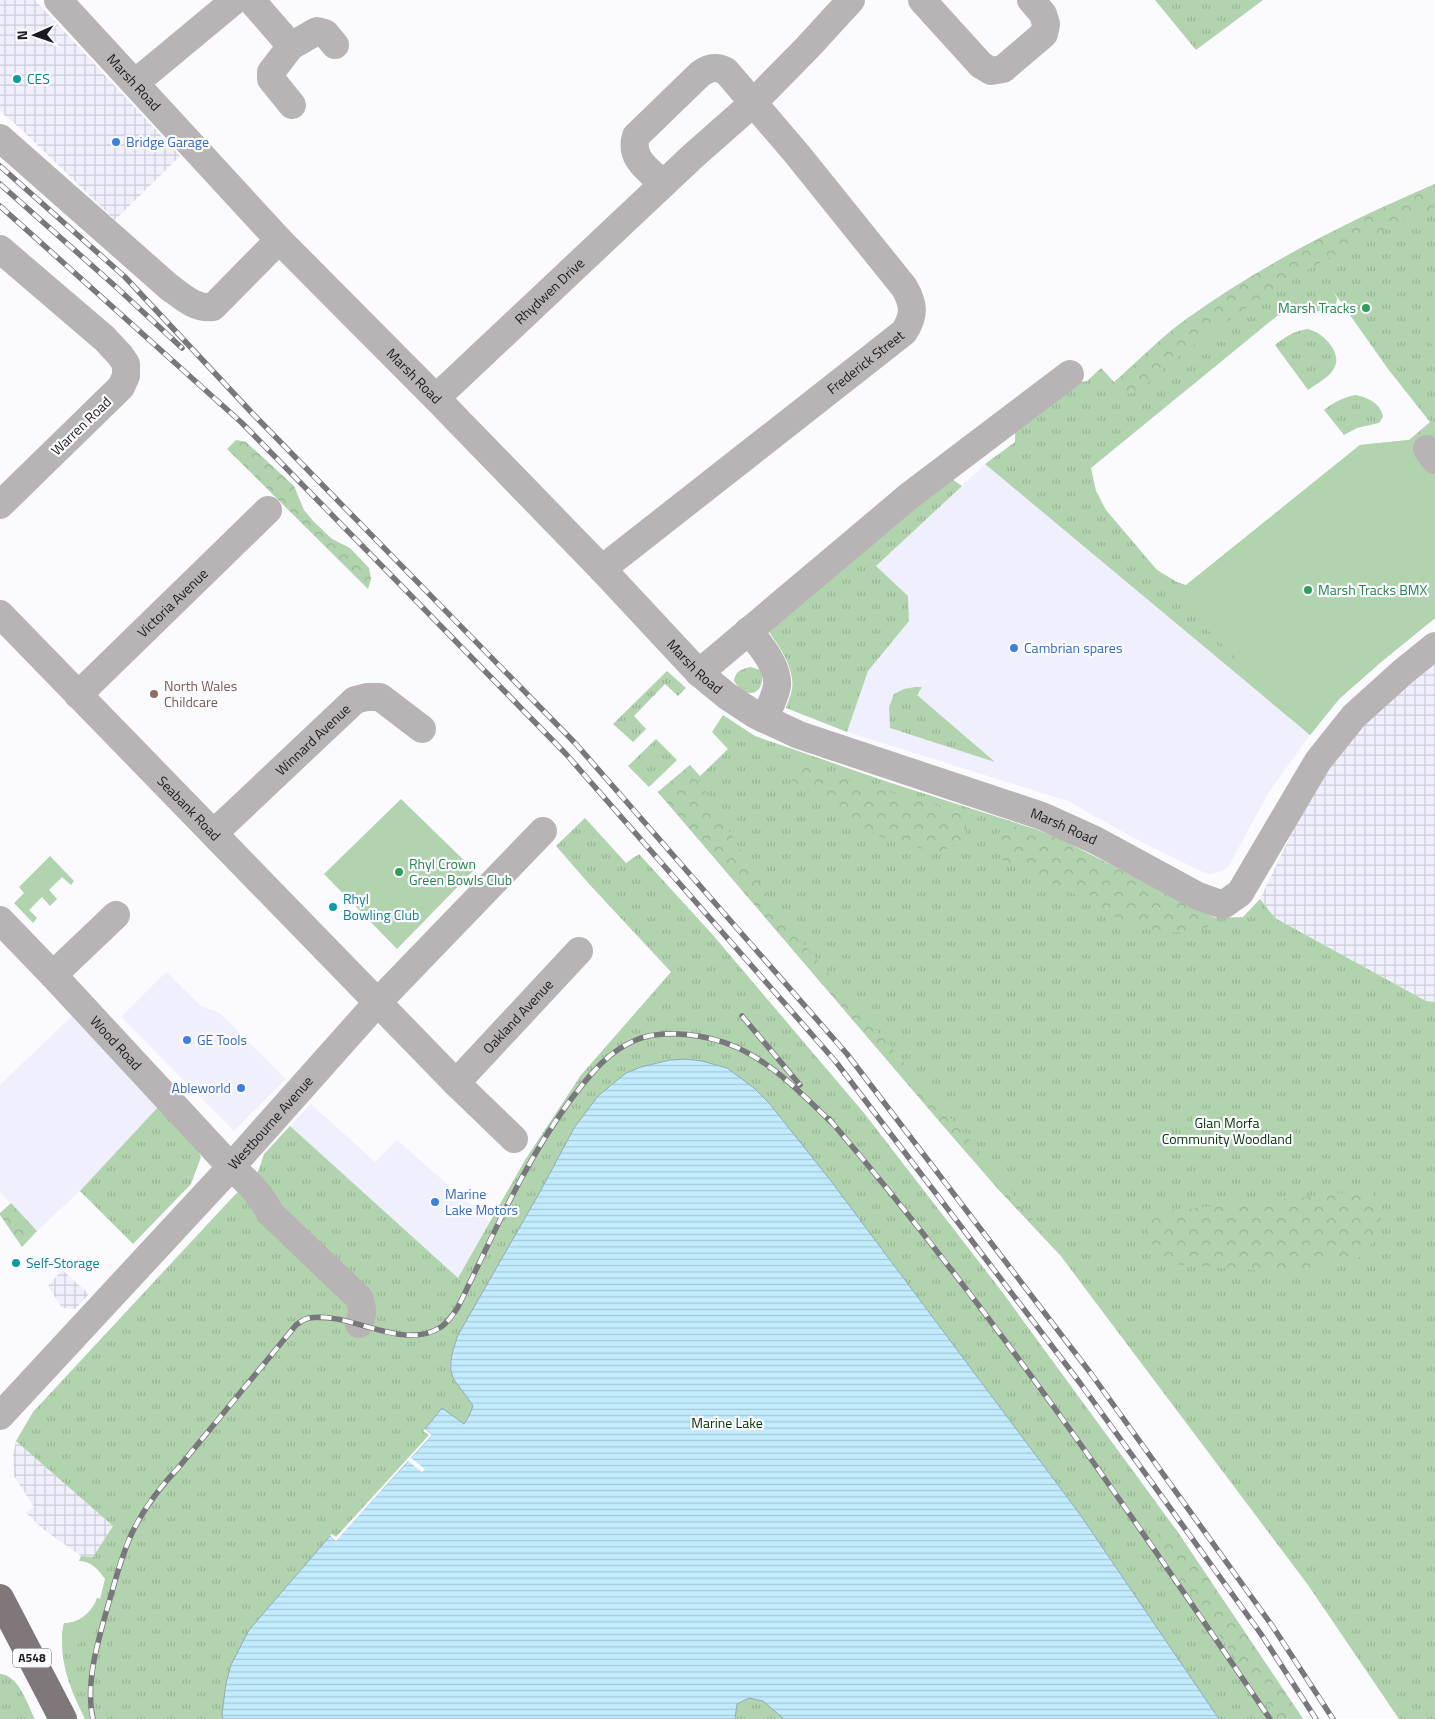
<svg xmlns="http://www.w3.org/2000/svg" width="1435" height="1719" viewBox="0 0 1435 1719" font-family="'Titillium Web',sans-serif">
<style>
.built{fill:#efeffd}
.industrial{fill:url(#industrial-grid)}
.grass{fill:url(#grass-tufts);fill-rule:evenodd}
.forest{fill:url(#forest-crowns)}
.garden{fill:#b1d3ad}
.water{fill:url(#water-rules);stroke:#90adbb}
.pier{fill:#fbfbff}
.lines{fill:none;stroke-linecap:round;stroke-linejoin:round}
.minor{stroke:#b8b3b4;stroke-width:28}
.major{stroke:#7f7779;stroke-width:28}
.tram{stroke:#78787c;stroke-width:1}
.rail-casing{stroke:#78787c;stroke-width:5.5}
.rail{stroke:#fbfbff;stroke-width:4;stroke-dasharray:11;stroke-linecap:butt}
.culture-dot{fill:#0f9aa8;stroke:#fbfbff;stroke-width:2}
.shop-dot{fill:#3f7fe0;stroke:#fbfbff;stroke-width:2}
.leisure-dot{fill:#2e9e5b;stroke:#fbfbff;stroke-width:2}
.education-dot{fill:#8d6e63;stroke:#fbfbff;stroke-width:2}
.labels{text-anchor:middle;stroke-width:4.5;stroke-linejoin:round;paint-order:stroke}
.shield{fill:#fbfbff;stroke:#5e5e62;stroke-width:1}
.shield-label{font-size:12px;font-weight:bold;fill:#1b1b1f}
.culture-label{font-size:14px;fill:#0d838f;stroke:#fbfbff;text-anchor:start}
.street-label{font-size:14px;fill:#1b1b1f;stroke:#fbfbff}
.shop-label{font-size:14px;fill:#366cbe;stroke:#fbfbff;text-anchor:start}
.leisure-label{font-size:14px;fill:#27864d;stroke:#fbfbff;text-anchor:start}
.education-label{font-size:14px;fill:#785e54;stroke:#fbfbff;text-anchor:start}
.park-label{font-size:14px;fill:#063505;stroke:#fbfbff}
</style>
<defs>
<pattern id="industrial-grid" width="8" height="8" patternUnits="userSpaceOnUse" patternTransform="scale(1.25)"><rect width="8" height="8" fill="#efeffd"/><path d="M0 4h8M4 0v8" fill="none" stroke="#ccccd8"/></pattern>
<pattern id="grass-tufts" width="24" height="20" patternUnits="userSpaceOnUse" patternTransform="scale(1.25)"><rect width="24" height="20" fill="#b1d3ad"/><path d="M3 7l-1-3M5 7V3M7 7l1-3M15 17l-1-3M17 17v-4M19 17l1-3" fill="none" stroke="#98b594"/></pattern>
<pattern id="forest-crowns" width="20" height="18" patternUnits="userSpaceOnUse" patternTransform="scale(1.25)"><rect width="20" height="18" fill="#b1d3ad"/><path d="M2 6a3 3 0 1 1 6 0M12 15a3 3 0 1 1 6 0" fill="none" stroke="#98b594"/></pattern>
<pattern id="water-rules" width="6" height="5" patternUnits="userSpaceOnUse" patternTransform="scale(1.25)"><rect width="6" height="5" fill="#c2ebfe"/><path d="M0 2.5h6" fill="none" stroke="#a6c9d9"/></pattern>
</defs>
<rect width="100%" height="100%" fill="#fbfbff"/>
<!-- built -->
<path class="built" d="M 985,464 L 1310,735 L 1269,792 L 1227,869 L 1209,875 L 1132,837 L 1068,801 L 847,732 L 868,671 L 909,621 L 908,596 L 876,566 Z
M 166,972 L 201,1006 L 220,1013 L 286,1079 L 234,1131 L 121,1017 Z
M 75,1013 L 159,1106 L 80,1191 L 37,1231 L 0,1192 L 0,1085 Z
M 311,1104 L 375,1162 L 397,1140 L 486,1218 L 491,1225 L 457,1279 L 290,1126 Z"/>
<!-- industrial -->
<path class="industrial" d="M 0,0 L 35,0 L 180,156 L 115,220 L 22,130 L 0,111 Z
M 1435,664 L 1435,1002 L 1426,1001 L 1275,918 L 1260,899 L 1309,797 L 1358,728 Z
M 62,1270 L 89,1294 L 75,1309 L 62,1308 L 48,1286 Z
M 16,1441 L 113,1526 L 93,1557 L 81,1556 L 43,1529 L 26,1513 L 34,1507 L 14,1476 L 13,1455 Z"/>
<!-- grass -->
<path class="grass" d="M 1155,0 L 1263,0 L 1196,50 Z
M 1435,184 L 1435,618 L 1381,662 L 1339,699 L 1310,735 L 985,464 L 1015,442 L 1015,430 L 1081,382 L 1087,381 L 1101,368 L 1114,382 C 1137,362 1163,335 1188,318 C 1265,263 1349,221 1435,184 ZM 1333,291 L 1388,369 L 1430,422 L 1409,440 L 1360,445 L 1186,585 L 1177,582 L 1157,570 L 1106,510 L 1096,491 L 1091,468 L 1277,316 C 1299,311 1313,308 1335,314 L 1337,298 Z
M 1307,329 C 1322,331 1345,354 1333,370 C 1328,378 1316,384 1308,390 L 1275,345 C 1285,337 1294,331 1307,329 Z
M 1355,395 C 1367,397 1381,403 1383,417 L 1379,423 L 1357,428 L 1344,435 L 1324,410 C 1334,402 1342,398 1355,395 Z
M 949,477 L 962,486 L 876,566 L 908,596 L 909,621 L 868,671 L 847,732 L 786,708 C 788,702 791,695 792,689 C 795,667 779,647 768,630 Z
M 750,667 L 761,670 C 767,695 746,701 734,681 C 735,671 742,669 750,667 Z
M 667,671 L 686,688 L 678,696 L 665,684 L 634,716 L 646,729 L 633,742 L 613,724 Z
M 915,687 L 922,687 L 917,695 L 995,762 L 890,728 L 889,707 L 894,694 L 904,689 Z
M 723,715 L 755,736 L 885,781 L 1035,829 L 1062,840 L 1215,918 L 1243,917 L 1260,899 L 1275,918 L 1426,1001 L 1435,1002 L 1435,1719 L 1399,1719 L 1308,1585 L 1060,1255 L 999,1190 L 946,1129 L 658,792 L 690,765 L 700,776 L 728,749 L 712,732 Z
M 656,739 L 677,760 L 649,787 L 628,766 Z
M 585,818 L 626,863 L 639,854 L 712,934 L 864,1113 L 1000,1289 L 1177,1531 L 1303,1719 L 85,1719 C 70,1689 57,1658 64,1623 C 78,1624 93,1612 97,1598 L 100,1599 L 105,1579 C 99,1570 91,1561 79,1561 L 81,1556 L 93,1557 L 113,1526 L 16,1441 L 33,1412 L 230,1200 L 258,1172 L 264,1154 L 290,1126 L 458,1278 L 525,1160 L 581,1075 L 671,972 L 590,885 L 556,846 Z
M 159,1106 L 196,1148 L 201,1157 L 191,1184 L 133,1244 L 80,1191 Z
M 0,1674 C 19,1675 27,1704 35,1719 L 0,1719 Z"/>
<!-- forest -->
<path class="forest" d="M 1435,184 L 1435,207 C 1362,238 1292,275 1228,321 C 1209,334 1190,347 1173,361 C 1161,370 1143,390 1130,393 C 1120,396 1117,391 1114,383 C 1137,362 1163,336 1188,318 C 1264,263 1349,221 1435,184 Z
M 236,440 L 246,442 L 294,486 L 304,510 L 314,522 L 332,539 L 350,548 L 369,568 L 371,579 L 368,589 L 227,449 Z
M 806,763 L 850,781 L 966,814 L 966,837 L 955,845 L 937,853 L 878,836 L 792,781 L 788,773 L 792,767 Z
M 690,765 L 779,915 L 977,1149 L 1060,1255 L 999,1190 L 946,1129 L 658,792 Z
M 1008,826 L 1035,829 L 1062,840 L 1215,918 L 1211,925 L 1196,933 L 1171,932 L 1130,925 L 1054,883 L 1003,861 C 1000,853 994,837 1001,830 C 1003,828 1006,827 1008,826 Z
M 1371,1190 C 1374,1197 1379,1205 1380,1212 C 1384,1232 1370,1248 1356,1260 L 1327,1260 L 1322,1267 L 1309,1274 L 1171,1264 C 1151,1244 1146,1243 1149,1213 Z
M 11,1203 L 37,1231 L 22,1247 L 0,1215 L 0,1213 Z
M 1164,1528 L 1177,1531 L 1303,1719 L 1278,1719 L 1153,1540 Z"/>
<!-- garden -->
<path class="garden" d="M 1435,268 L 1435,352 L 1428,337 Z
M 1409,440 L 1435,471 L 1435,618 L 1381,662 L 1339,699 L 1310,735 L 1174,595 L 1360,445 Z
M 401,799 L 474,870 L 397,949 L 324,874 Z
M 50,856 L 74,881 L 71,885 L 62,877 L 49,890 L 57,899 L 50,906 L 42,897 L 29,910 L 37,918 L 33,923 L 14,903 L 24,893 L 19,887 Z
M 97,1598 L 105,1600 L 96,1631 L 63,1655 L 62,1633 L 64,1623 C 78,1624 93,1612 97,1598 Z
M 115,1636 L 139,1642 L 136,1655 L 112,1650 Z"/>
<!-- water -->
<path class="water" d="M 686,1059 L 702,1061 L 727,1068 L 754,1088 L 769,1103 L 831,1181 L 1079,1513 L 1219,1719 L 784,1719 L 763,1701 L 749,1698 L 737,1704 L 735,1719 L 223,1719 L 222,1714 L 226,1683 L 231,1665 L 249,1630 L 330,1536 L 336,1540 L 432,1435 L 425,1429 L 442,1408 L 464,1424 L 469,1416 L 473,1406 C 468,1397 454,1382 452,1375 C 448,1363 454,1347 458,1335 L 541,1190 L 574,1128 L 598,1096 L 626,1073 L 641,1067 L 670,1060 Z"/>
<!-- pier -->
<path class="pier" d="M 425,1429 L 432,1435 L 411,1458 L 425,1469 L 422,1472 L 408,1461 L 336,1541 L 330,1536 L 332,1534 L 336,1537 L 429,1435 L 423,1431 Z"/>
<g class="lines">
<!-- minor -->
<g class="minor">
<path id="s1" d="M 58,0 L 279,240 L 436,398 L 602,569 L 699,673 L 727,696 L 756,715 L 799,735 L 1042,816 L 1095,840 L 1198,896 L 1223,905 L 1240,893 L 1318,761 L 1354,716 L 1404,671 L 1435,646"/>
<path d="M 251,0 L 291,46 L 271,72 L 271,79 L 292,105"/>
<path d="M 922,0 L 981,65 L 991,71 L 1003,69 L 1044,34 L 1046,24 L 1043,14 L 1031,0"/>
<path d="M 291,46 L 317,31 L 325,33 L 335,45"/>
<path d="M 135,83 L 235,0"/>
<path d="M 0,138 L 169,287 C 183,297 195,309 213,307 L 279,240"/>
<path d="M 0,249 L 104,338 L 120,355 L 126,364 L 126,376 L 121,387 L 0,505"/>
<path id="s2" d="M 436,398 L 693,156 L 752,104 L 807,48 L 851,0"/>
<path d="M 1427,449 L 1435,460"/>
<path id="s3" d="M 602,569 L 904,332 C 915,315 914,304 904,287 L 797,154 L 726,71 C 716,66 709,67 700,74 L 636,136 C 629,159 649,170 663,184"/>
<path id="s4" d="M 0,614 L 456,1083 L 579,951"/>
<path d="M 748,631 C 760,644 779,667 777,686 C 775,697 769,709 764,719"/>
<path d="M 699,673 L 909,496 L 1070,374"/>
<path id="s5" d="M 78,695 L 268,510"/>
<path id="s6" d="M 214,833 L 355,700 L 367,697 L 380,697 L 422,729"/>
<path id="s7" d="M 0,920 L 53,975 L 231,1167 C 247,1181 261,1194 270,1213 L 359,1298 C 363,1308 363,1314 359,1324"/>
<path d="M 53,975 L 116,915"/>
<path d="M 456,1083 L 514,1139"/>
<path id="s8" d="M 0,1416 L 231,1167 L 377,1003 L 543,831"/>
</g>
<!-- major -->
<path class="major" d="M 0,1598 L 63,1719"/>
<!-- tram -->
<path class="tram" d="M 93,1719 C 84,1681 101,1631 111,1595 C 117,1574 123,1552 132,1533 C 144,1508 160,1487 179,1467 L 296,1325 C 300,1322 304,1319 309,1318 C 350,1311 403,1352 441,1327 C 448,1322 453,1315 458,1307 C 493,1235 524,1161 573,1097 C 591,1074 607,1053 634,1041 C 662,1028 708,1035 736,1047 C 757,1056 778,1072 795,1087 C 854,1138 899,1204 946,1264 C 1061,1411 1166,1565 1270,1719"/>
<!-- rail casing -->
<g class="rail-casing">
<path id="rail" d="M 0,166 L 125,277 L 252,413 L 576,744 L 847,1054 L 1092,1375 L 1273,1627 L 1333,1719
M 0,184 L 115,286 L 182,348
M 0,206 L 242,423 L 566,754 L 836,1062 L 1080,1383 L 1261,1634 L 1316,1719
M 742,1016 L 800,1085
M 829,1119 C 991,1308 1131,1514 1270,1719
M 93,1719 C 84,1681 101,1631 111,1595 C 117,1574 123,1552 132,1533 C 144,1508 160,1487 179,1467 L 296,1325 C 300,1322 304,1319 309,1318 C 350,1311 403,1352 441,1327 C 448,1322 453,1315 458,1307 C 493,1236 524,1162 572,1098 C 591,1074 607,1052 636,1040 C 663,1028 709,1035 736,1047 C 774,1064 804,1096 833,1124"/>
</g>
<!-- rail -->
<use href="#rail" class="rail"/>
</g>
<!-- markers -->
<g class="culture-dot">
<circle cx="17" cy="79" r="5"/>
<circle cx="333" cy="907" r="5"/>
<circle cx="16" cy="1263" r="5"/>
</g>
<g class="shop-dot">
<circle cx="116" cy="142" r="5"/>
<circle cx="1014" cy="648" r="5"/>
<circle cx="187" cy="1040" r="5"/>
<circle cx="241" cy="1088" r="5"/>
<circle cx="435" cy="1202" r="5"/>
</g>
<g class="leisure-dot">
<circle cx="1366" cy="308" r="5"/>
<circle cx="1308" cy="590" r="5"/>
<circle cx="399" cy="872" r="5"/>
</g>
<circle class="education-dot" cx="154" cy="694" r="5"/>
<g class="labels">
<!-- shield labels -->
<rect class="shield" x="13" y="1648.5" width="38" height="19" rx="4"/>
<g class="shield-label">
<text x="32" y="1662">A548</text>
</g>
<!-- culture labels -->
<g class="culture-label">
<text x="27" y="84">CES</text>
<text x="343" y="904">Rhyl<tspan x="343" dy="16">Bowling Club</tspan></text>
<text x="26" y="1268">Self-Storage</text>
</g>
<!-- street labels -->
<g class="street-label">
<text dy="5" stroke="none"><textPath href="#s1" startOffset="112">Marsh Road</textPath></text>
<text dy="5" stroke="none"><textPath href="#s2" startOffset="156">Rhydwen Drive</textPath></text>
<text dy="5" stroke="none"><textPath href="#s3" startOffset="335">Frederick Street</textPath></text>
<text dy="5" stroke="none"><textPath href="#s1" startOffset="518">Marsh Road</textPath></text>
<text transform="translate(81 426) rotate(-44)" y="5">Warren Road</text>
<text dy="5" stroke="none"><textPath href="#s5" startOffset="132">Victoria Avenue</textPath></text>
<text dy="5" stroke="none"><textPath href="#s1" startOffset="922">Marsh Road</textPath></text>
<text dy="5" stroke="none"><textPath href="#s6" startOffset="136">Winnard Avenue</textPath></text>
<text dy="5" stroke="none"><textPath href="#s4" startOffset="271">Seabank Road</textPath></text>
<text dy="5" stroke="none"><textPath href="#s1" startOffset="1328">Marsh Road</textPath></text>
<text dy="5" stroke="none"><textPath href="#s4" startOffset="745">Oakland Avenue</textPath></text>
<text dy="5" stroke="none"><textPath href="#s7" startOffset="169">Wood Road</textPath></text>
<text dy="5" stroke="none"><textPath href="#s8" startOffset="399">Westbourne Avenue</textPath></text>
</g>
<!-- shop labels -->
<g class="shop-label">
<text x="126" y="147">Bridge Garage</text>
<text x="1024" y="653">Cambrian spares</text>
<text x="197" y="1045">GE Tools</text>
<text x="231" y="1093" text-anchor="end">Ableworld</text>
<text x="445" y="1199">Marine<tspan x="445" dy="16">Lake Motors</tspan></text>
</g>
<!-- leisure labels -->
<g class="leisure-label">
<text x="1356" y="313" text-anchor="end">Marsh Tracks</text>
<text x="1318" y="595">Marsh Tracks BMX</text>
<text x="409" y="869">Rhyl Crown<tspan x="409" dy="16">Green Bowls Club</tspan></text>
</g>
<!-- education labels -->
<g class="education-label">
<text x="164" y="691">North Wales<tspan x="164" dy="16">Childcare</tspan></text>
</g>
<!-- park labels -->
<g class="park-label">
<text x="1227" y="1128">Glan Morfa<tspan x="1227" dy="16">Community Woodland</tspan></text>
<text x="727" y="1428">Marine Lake</text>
</g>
</g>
<!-- north arrow -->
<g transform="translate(35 35) rotate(268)" stroke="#fbfbff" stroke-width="4" paint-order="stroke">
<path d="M0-4L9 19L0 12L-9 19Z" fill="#1b1b1f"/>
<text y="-8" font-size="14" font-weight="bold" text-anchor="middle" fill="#1b1b1f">N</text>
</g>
</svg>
